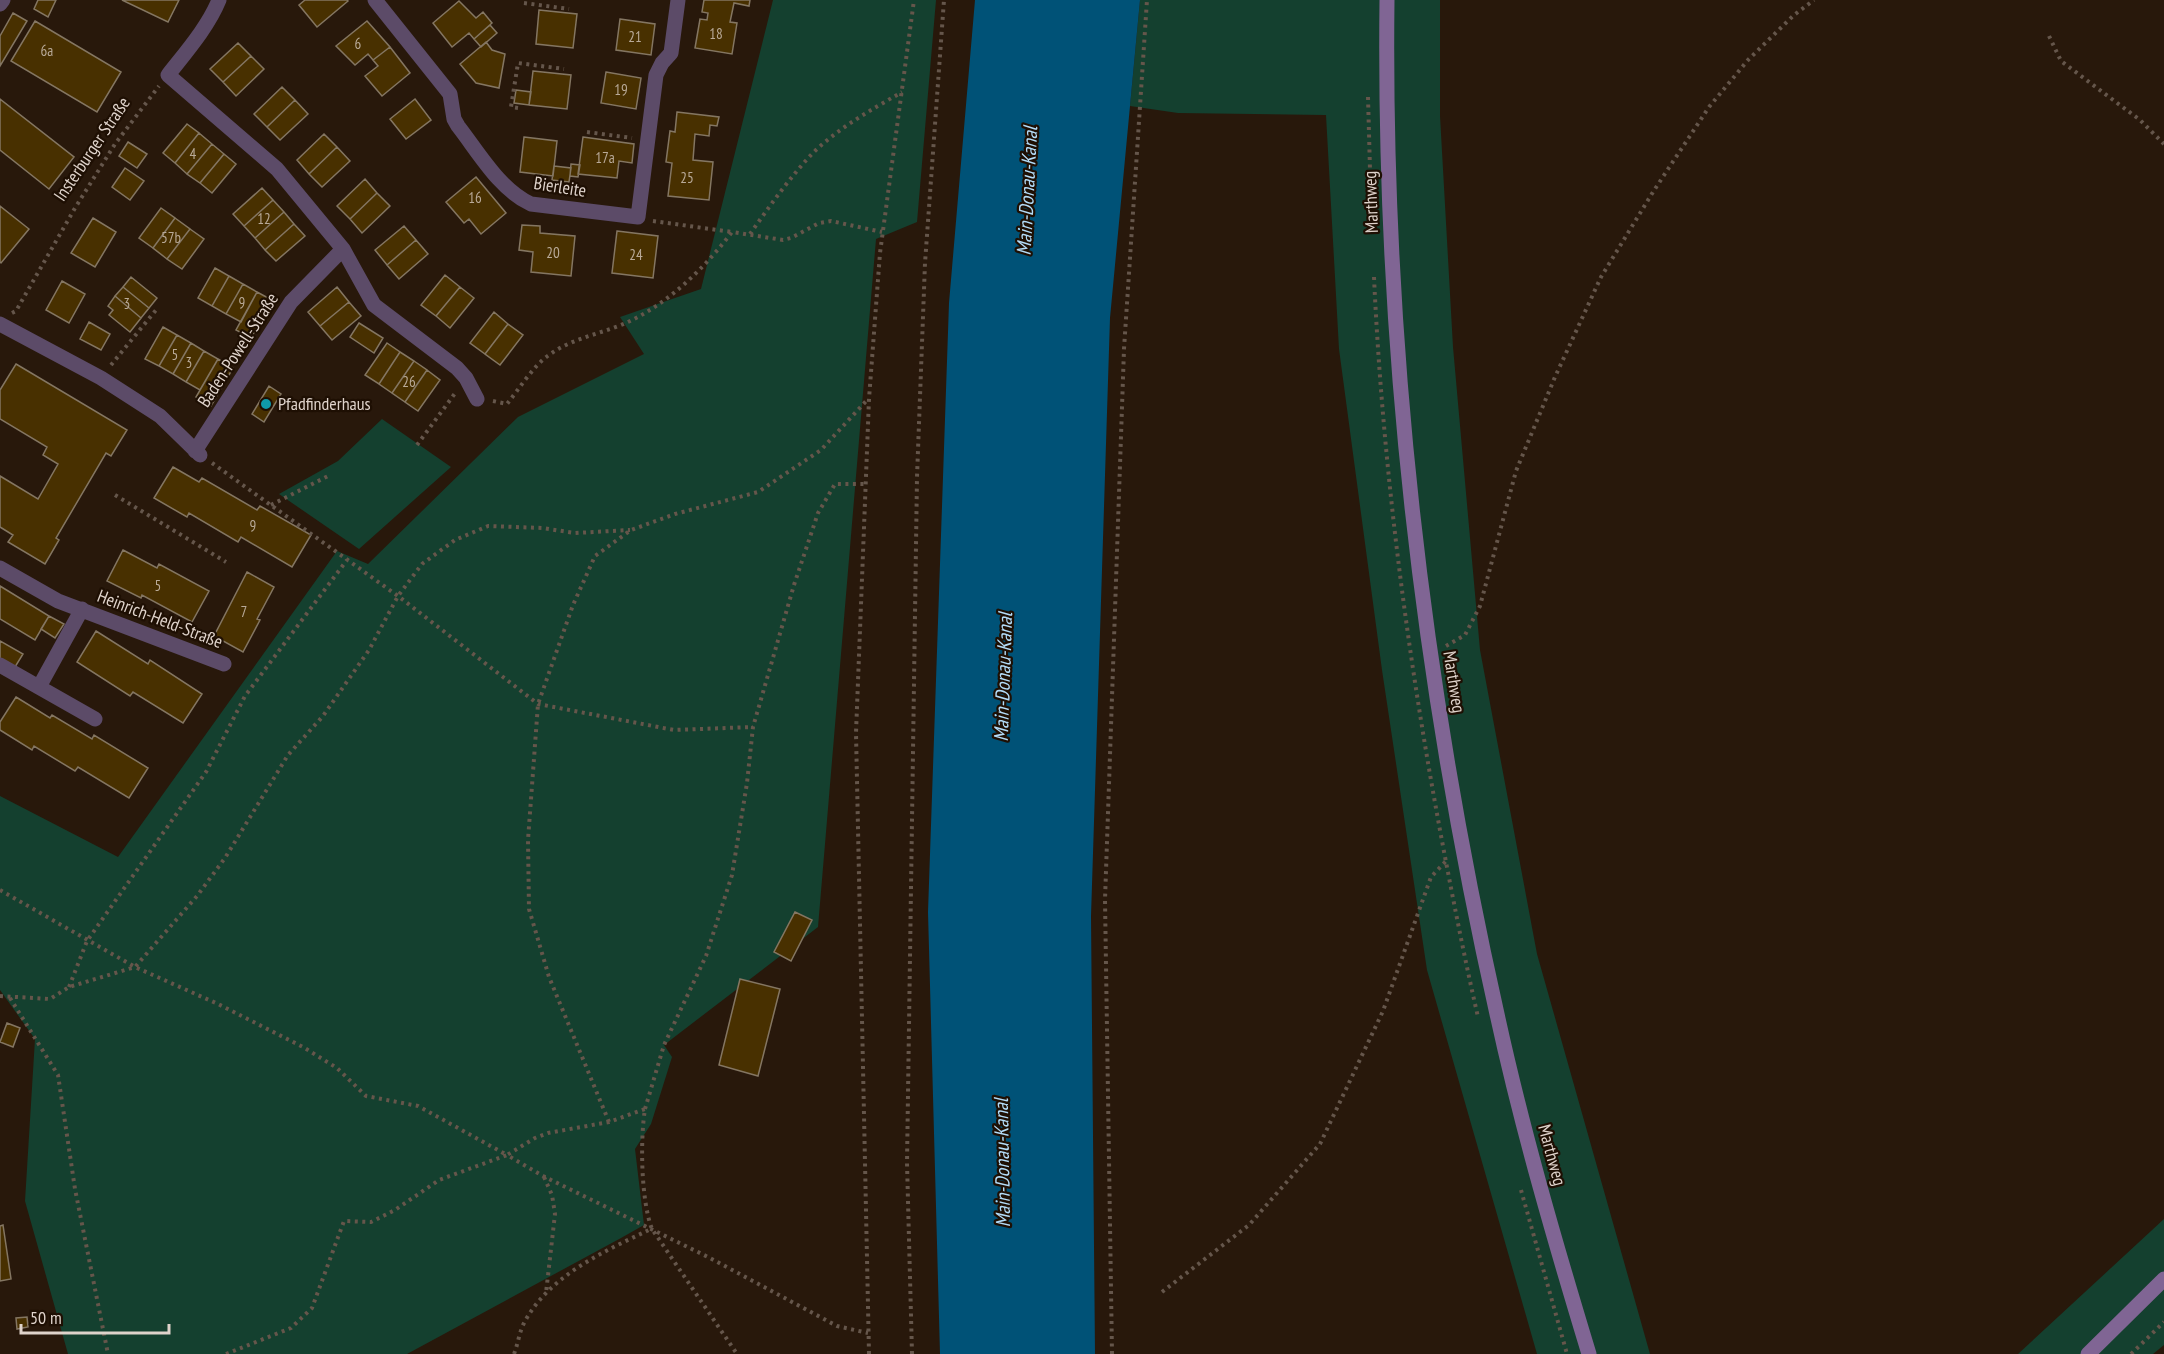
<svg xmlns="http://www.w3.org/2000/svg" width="2164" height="1354" viewBox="0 0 2164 1354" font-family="'PT Sans Narrow',sans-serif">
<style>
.green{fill:#14402f}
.water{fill:#005277}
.building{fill:#483000;stroke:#847662;stroke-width:1.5}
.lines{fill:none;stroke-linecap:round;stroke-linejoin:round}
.path{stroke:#65564b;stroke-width:4;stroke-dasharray:3 4.5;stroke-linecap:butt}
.street{stroke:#5c4b68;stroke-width:15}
.secondary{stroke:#806594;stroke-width:15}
.culture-dot{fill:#0f9aa8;stroke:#1e0f03;stroke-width:2}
.labels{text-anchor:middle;stroke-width:4.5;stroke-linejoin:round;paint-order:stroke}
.number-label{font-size:15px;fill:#b9aa98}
.street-label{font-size:18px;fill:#dfd3cb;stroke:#1e0f03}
.poi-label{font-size:18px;fill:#dfd3cb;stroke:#1e0f03;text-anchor:start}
.water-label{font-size:20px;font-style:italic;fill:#b3dcf8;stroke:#1e0f03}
</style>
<rect width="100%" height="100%" fill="#28180b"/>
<!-- green -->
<path class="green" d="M 773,0 L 936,0 L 917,222 L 876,239 L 818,927 L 664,1045 L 672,1057 L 651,1124 L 635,1149 L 644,1225 L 621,1238 L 407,1354 L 68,1354 L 25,1201 L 35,1039 L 0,990 L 0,796 L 118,857 L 337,551 L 368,564 L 518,417 L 644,354 L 620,317 L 701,289 Z
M 1140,0 L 1440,0 L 1440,116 L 1453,347 L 1480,650 L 1537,954 L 1650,1354 L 1537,1354 L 1427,970 L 1382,670 L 1339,349 L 1326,115 L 1178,113 L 1130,106 Z
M 382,419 L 451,467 L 359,549 L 279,494 L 338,461 Z
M 2164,1219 L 2164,1345 L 2153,1354 L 2018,1354 Z"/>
<!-- water -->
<path class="water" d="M 975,0 L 1140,0 L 1110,318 L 1091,916 L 1095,1354 L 940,1354 L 928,912 L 949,303 Z"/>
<!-- building -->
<path class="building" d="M 38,0 L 56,0 L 48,17 L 34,9 Z
M 122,0 L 179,0 L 168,22 Z
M 305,0 L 347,0 L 348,1 L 317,27 L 299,5 Z
M 704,0 L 750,0 L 749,6 L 734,3 L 730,22 L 737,23 L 732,54 L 695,48 L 700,19 L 707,20 L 708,13 L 702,12 Z
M 459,1 L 476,18 L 483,12 L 492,23 L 474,39 L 469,33 L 452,47 L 433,23 Z
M 539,10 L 577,14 L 573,48 L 536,44 Z
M 13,13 L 27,21 L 0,66 L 0,36 Z
M 620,19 L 655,24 L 651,55 L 616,50 Z
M 35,21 L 121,72 L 97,112 L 11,61 Z
M 367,21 L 390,47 L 373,60 L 368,54 L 355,65 L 336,46 Z
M 490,25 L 497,33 L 481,47 L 474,39 Z
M 486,42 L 492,50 L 505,54 L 499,88 L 476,83 L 460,64 Z
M 238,43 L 251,56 L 223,82 L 210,69 Z
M 390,47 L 410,73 L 382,96 L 365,76 L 378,66 L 373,60 Z
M 251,56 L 264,69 L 236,96 L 223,82 Z
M 533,71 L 571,75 L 567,109 L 529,105 Z
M 606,72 L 641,78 L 636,109 L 601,103 Z
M 282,87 L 295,100 L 267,127 L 254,114 Z
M 516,90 L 531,92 L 529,105 L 514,103 Z
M 0,99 L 74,157 L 49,189 L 0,150 Z
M 415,99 L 431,120 L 406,139 L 390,119 Z
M 295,100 L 308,114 L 280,140 L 267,127 Z
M 677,112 L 719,117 L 717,126 L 710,125 L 709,136 L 695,134 L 693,160 L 713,162 L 709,200 L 668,196 L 672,163 L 666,162 L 670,131 L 675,132 Z
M 187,124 L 199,133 L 175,163 L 163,153 Z
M 199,133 L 212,144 L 187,174 L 175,163 Z
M 324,134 L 337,147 L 309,174 L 297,160 Z
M 524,137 L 557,141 L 553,176 L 520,172 Z
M 583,137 L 634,144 L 632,163 L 619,161 L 617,178 L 578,174 Z
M 128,142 L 147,154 L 137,168 L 119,156 Z
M 212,144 L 224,154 L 200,183 L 187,174 Z
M 337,147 L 350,161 L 322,187 L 309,174 Z
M 224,154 L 236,164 L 212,193 L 200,183 Z
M 571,164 L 580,165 L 578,177 L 570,176 Z
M 554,166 L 571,168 L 569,182 L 552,180 Z
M 125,168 L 144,181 L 130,200 L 112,187 Z
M 476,177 L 506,213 L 481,234 L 469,219 L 464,223 L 446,202 Z
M 365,179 L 377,193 L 350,219 L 337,206 Z
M 262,188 L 273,200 L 244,226 L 233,214 Z
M 377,193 L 390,206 L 362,233 L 350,219 Z
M 273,200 L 284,212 L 255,238 L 244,226 Z
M 0,206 L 29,229 L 1,263 L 0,262 Z
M 161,208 L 175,218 L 153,248 L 139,238 Z
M 284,212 L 294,224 L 265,250 L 255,238 Z
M 93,218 L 116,232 L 95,267 L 71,253 Z
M 175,218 L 190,229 L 167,259 L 153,248 Z
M 294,224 L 305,236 L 276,261 L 265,250 Z
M 522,225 L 540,226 L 540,233 L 575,236 L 571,276 L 531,272 L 533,252 L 519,250 Z
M 404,226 L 416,240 L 387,265 L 375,250 Z
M 190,229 L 204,239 L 182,269 L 167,259 Z
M 617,231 L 658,236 L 653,278 L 612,273 Z
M 416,240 L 428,254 L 399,279 L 387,265 Z
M 215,268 L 229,276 L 212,306 L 198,298 Z
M 445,275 L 460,287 L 436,316 L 421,305 Z
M 229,276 L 243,284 L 226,314 L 212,306 Z
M 131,277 L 157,298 L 149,308 L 123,287 Z
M 62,281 L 85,294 L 69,323 L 46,310 Z
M 243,284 L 257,292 L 241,322 L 226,314 Z
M 123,287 L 149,308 L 141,318 L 115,296 Z
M 337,287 L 349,302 L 320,326 L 308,312 Z
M 460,287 L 474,298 L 450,328 L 436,316 Z
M 257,292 L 272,300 L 251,338 L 236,330 Z
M 115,296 L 141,318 L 130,332 L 109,315 L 113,310 L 108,306 Z
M 349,302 L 361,316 L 332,340 L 320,326 Z
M 494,312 L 508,324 L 485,354 L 470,343 Z
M 89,322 L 110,334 L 101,350 L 80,339 Z
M 359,323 L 383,338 L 374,353 L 350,337 Z
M 508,324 L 523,335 L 500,365 L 485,354 Z
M 163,327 L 177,335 L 159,366 L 145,359 Z
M 177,335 L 191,343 L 173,374 L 159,366 Z
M 191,343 L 204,351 L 186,382 L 173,374 Z
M 387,343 L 400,352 L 379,384 L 365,375 Z
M 204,351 L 218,359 L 200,390 L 186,382 Z
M 400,352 L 414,361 L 392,393 L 379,384 Z
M 218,359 L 233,368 L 211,406 L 196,397 Z
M 414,361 L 427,370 L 405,402 L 392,393 Z
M 16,364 L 127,430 L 111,456 L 106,453 L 56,538 L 59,540 L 45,564 L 8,542 L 13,535 L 0,527 L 0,476 L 38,499 L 58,464 L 43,455 L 47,447 L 0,419 L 0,390 Z
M 427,370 L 440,380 L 418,411 L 405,402 Z
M 269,386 L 281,394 L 264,422 L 252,414 Z
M 173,467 L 199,482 L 202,478 L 257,510 L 260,506 L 311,535 L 292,567 L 241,537 L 238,542 L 189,513 L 187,517 L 154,498 Z
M 123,550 L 157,568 L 159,564 L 209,591 L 192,622 L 142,595 L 141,598 L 107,581 Z
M 247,572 L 274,587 L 257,619 L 260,620 L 243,652 L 214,636 Z
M 0,586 L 49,616 L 35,640 L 0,619 Z
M 49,616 L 64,624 L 55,638 L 41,629 Z
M 96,631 L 148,664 L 150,660 L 202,694 L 183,723 L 133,692 L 130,696 L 77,662 Z
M 0,641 L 23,654 L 15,667 L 0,659 Z
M 16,697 L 50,718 L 52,715 L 92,739 L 94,735 L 148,768 L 129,798 L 78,767 L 75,771 L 34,746 L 32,750 L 0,730 L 0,722 Z
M 795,912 L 812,920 L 791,961 L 774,952 Z
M 740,979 L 780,989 L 758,1076 L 719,1065 Z
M 7,1023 L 20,1028 L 13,1047 L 0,1042 Z
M 3,1225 L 11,1279 L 0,1281 L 0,1226 Z
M 27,1317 L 28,1327 L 17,1329 L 16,1318 Z"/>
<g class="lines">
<!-- path -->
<path class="path" d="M 524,3 L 569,9
M 2049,36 L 2061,61 L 2140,120 L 2164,144
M 1368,97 L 1371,206
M 518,108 L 511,107 L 518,63 L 564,69
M 587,132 L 632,138
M 653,221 L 732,232
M 750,234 C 769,207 788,180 810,156 C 836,129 871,110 902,92
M 1374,277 C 1383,473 1409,669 1446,862 C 1456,914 1466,965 1478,1017
M 12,313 L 16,311 L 75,208 L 115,144 L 159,86
M 111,365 L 156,310
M 493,401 L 507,404 C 519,389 534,365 549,355 C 571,339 596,335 621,325 C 665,307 704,269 732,232 L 783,240 L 791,238 L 819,223 L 831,221 L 882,232
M 417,445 L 456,392
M 212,463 L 398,596 L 538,704 L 674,730 L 753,727
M 115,495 L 226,562
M 271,505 L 330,475
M 1446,646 L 1465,635 L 1480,606 L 1516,471 L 1555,377 L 1601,277 L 1653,192 L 1709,107 L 1748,60 L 1794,15 L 1814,0
M 0,890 L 135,967 L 218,1004 L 303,1047 L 337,1068 L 366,1096 L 418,1106 L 507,1155 L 535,1138 L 548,1133 L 609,1122 L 645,1109 C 640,1140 641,1201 652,1229 L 737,1354
M 69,987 L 87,941 L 206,772 L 245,696 L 347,560
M 0,996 L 50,999 L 69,987 L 135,967 L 197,896 L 225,858 L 288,755 L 323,716 L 369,650 L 398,596 L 422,564 L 455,540 L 488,526 L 542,528 L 575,533 L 630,530
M 10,998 L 58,1075 L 75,1189 L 108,1354
M 645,1109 L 664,1045 L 706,956 L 732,875 L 747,783 L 753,727 L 794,585 L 818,513 L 835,484 L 866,484
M 609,1122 L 549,977 L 529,909 L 528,840 L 538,704 L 573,605 L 595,556 L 631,530 L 675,514 L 758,492 L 821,450 L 868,399
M 544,1177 L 552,1195 L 555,1214 L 546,1293
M 1521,1190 L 1567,1354
M 1162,1292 L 1249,1225 L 1320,1144 L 1383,1011 L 1431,877 L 1447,860
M 226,1354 L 291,1328 L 312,1308 L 344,1221 L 371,1222 L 395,1210 L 439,1180 L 507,1155 L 543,1176 L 708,1257 L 837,1326 L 868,1333
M 514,1354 C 518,1344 519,1333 524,1323 C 549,1275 605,1251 651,1229
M 869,1354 L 856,733 L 869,399 L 880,253 L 914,0
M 912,1354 L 907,1163 L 917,477 L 925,263 L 944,0
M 1112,1354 L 1105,900 L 1124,349 L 1147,0
M 2131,1354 L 2164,1322"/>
<!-- street -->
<path class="street" d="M 219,0 C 208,27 186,52 168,75 L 277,169 L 343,249 L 374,305 L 457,368 L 466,378 L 477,399
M 375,0 L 450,94 L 454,119 L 458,126 C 479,153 500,190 531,204 L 638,217 L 656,75 L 662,63 L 671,53 L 678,0
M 0,4 L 3,0
M 0,324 L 101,378 L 160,416 L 200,455
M 195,451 L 291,302 L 343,249
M 0,568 L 58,601 L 224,664
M 0,665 L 95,719
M 39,687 L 82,609"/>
<!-- secondary -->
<path class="secondary" d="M 1387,0 C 1383,341 1422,681 1497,1014 C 1522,1129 1555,1242 1589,1354
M 2088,1354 L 2164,1279"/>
</g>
<!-- markers -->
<circle class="culture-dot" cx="266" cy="404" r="6"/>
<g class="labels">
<!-- number labels -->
<g class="number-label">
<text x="716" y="39">18</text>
<text x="635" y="42">21</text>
<text x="358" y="49">6</text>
<text x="47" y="56">6a</text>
<text x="621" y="95">19</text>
<text x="193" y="159">4</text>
<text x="605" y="163">17a</text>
<text x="687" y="183">25</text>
<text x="475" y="203">16</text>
<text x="264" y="224">12</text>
<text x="171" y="243">57b</text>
<text x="553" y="258">20</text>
<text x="636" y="260">24</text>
<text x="242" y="308">9</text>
<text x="127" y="309">3</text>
<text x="175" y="360">5</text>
<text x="189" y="368">3</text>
<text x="409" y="387">26</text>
<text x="253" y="531">9</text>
<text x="158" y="591">5</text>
<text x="244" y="617">7</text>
</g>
<!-- street labels -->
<g class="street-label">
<text transform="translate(92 149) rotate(-56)" y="6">Insterburger Straße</text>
<text transform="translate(560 187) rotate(9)" y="6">Bierleite</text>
<text transform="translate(1371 202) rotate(-92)" y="6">Marthweg</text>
<text transform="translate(238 350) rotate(-57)" y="6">Baden-Powell-Straße</text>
<text transform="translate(160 619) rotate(21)" y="6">Heinrich-Held-Straße</text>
<text transform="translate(1454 682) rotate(81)" y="6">Marthweg</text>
<text transform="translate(1552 1155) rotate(75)" y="6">Marthweg</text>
</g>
<!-- poi labels -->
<g class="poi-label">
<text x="278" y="410">Pfadfinderhaus</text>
</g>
<!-- water labels -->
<g class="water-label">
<text transform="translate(1027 191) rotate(-87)" y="7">Main-Donau-Kanal</text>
<text transform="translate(1003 677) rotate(-88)" y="7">Main-Donau-Kanal</text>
<text transform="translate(1002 1163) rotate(-91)" y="7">Main-Donau-Kanal</text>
</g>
</g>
<!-- scale -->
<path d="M21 1324v9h148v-9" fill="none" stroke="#dfd3cb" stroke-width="3"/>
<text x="30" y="1324" font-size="18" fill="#dfd3cb" stroke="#1e0f03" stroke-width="4.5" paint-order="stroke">50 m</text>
</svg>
